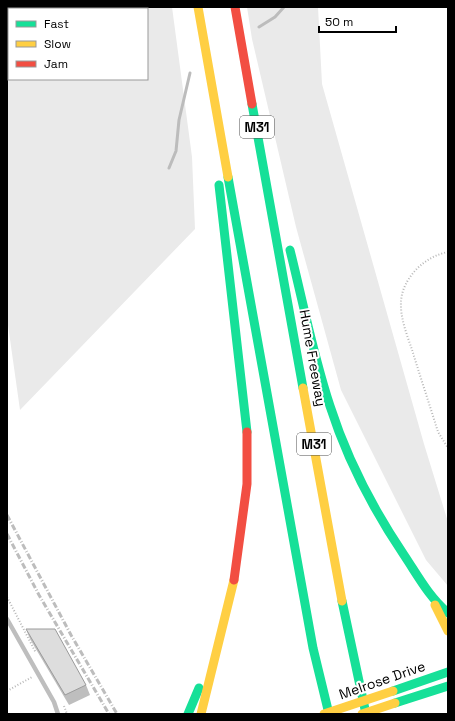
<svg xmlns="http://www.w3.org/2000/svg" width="455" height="721" viewBox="0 0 455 721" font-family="'Space Grotesk',sans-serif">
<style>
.green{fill:#eaeaea;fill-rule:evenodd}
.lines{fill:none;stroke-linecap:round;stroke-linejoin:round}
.stream{stroke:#bcbcbc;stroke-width:3}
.path{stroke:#b8b8b8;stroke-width:2;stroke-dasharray:1 2;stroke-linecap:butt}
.lane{stroke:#bebebe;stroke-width:4.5}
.fast{stroke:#16e098;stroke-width:9}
.slow{stroke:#ffcf43;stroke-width:9}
.jam{stroke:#f24e42;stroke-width:9}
.rail{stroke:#bdbdbd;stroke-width:3;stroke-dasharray:6 2 1 2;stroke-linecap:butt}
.slow-bridge{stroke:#ffcf43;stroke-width:9}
.wall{fill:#bebebe}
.building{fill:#ddd;stroke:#9b9b9b}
.labels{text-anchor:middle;stroke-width:4;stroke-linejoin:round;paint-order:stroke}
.shield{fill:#fff;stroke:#4c4c4c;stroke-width:1}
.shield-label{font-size:13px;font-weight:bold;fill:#000}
.street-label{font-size:14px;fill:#000;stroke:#fff}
</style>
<rect width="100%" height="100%" fill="#fff"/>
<!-- green -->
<path class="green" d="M 7,7 L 172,7 L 192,157 L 195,229 L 20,410 L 7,318 ZM 9,9 L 147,9 L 147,79 L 9,79 Z
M 247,7 L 318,7 L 322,84 L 424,444 L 448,522 L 448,586 L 426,560 L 341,390 L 296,227 L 252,39 Z"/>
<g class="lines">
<!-- stream -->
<path class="stream" d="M 259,27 L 275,17 L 284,7
M 169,168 L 176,151 L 179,120 L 190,73"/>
<!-- path -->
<path class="path" d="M 448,252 C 425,256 402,278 401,302 C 400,319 408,337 413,353 C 421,379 430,406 438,432 L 448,448
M 7,597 L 36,653
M 7,691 L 32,677
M 64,706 L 67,714"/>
<!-- lane -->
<path class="lane" d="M 7,619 L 54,702 L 58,714"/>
<!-- fast -->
<path class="fast" d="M 252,104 L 303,388
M 228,177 L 313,648 L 329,714
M 219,185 L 247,432
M 290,250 C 303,302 313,355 330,406 C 347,459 373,509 404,555 C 418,576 429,597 448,613
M 342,601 L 366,714
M 393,691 L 448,672
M 395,703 L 448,686
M 188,714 L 199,688"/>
<!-- slow -->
<path class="slow" d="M 198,7 L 228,177
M 303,388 L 342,601
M 435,605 L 448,631
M 201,714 L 234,580"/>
<!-- jam -->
<path class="jam" d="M 235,7 L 252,104
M 234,580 L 247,484 L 247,432"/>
<!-- rail -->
<path class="rail" d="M 7,515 L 71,635 L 117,714
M 7,534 L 39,595 L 109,714"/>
<!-- slow-bridge -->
<path class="slow-bridge" d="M 324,714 L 393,691
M 362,714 L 395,703"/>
</g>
<!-- wall -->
<path class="wall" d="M 26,629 L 86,685 L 90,695 L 69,705 L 30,639 Z"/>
<!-- building -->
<path class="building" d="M 26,629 L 55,629 L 86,685 L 65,695 Z"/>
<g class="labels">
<!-- shield labels -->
<g class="shield">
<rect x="240" y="116" width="34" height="22" rx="3"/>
<rect x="297" y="433" width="34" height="22" rx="3"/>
</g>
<g class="shield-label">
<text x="257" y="132">M31</text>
<text x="314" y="449">M31</text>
</g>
<!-- street labels -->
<g class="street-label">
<text transform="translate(313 358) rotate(80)" y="5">Hume Freeway</text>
<text transform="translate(382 680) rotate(-19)" y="5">Melrose Drive</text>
</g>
</g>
<!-- border -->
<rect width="455" height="721" fill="none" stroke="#000000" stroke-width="16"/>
<!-- legend -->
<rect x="8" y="8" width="140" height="72" fill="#ffffff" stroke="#999999"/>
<rect x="16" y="21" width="20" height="6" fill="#16e098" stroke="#999999"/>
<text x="44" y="28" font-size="12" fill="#000000">Fast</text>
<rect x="16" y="41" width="20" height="6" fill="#ffcf43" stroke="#999999"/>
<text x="44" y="48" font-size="12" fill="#000000">Slow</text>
<rect x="16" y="61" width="20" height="6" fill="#f24e42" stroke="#999999"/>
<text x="44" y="68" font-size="12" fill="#000000">Jam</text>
<!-- scale -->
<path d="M319 26v6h77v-6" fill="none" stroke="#000000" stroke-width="2"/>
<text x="325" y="26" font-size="12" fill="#000000" stroke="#ffffff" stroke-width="3" paint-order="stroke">50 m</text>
</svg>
